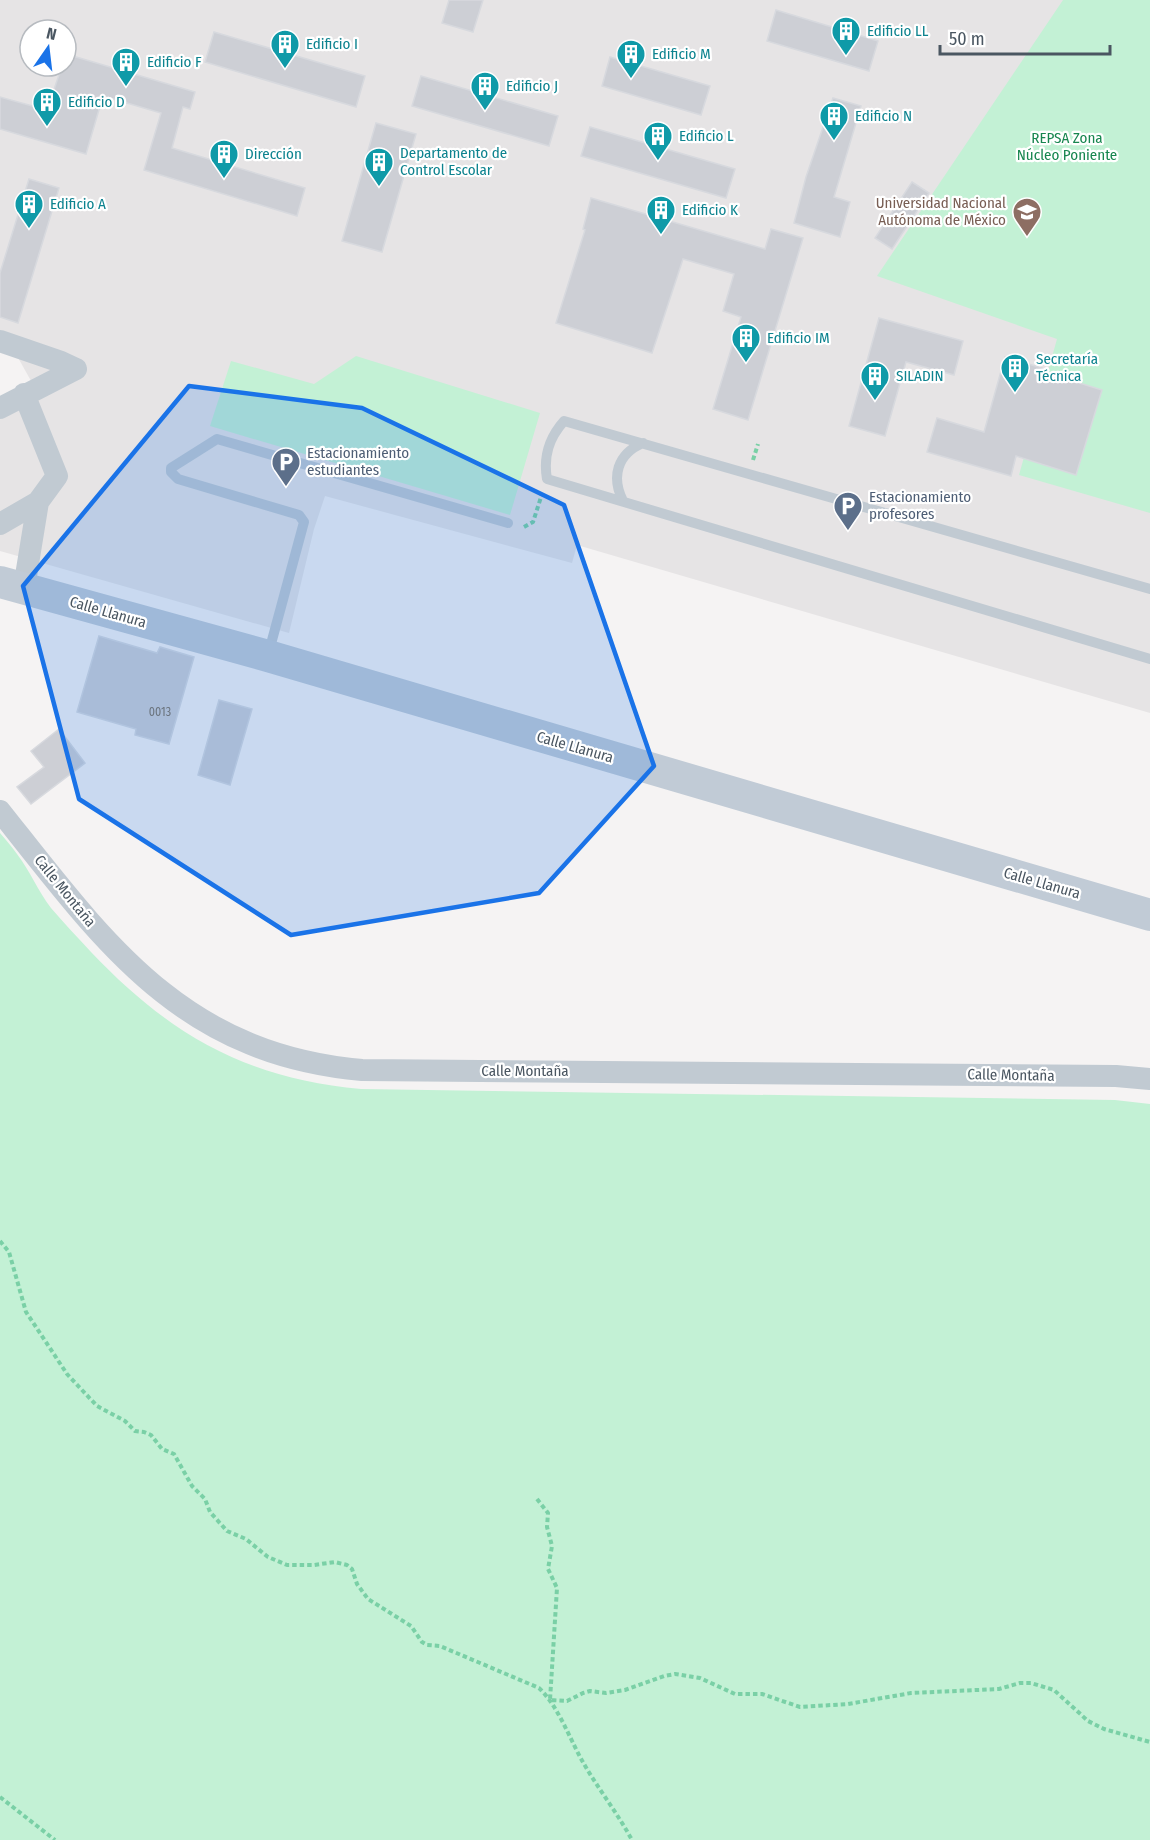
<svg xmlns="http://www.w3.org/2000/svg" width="1150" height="1840" viewBox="0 0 1150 1840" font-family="'Fira Sans Condensed',sans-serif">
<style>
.education{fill:#e6e4e5;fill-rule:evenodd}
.green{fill:#c3f1d5}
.building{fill:#cdcfd5;stroke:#d7d9de;stroke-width:1.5}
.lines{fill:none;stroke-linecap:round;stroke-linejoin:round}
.path{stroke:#7ad0a6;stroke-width:4;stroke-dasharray:4.5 3;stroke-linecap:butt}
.lane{stroke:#c1cad2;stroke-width:10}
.street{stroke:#c1cad2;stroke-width:22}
.secondary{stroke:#c1cbd6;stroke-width:32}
.marked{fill:#1a73e8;fill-opacity:0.2;stroke:#1a73e8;stroke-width:4.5;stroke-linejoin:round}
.labels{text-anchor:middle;stroke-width:4.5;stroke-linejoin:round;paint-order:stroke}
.number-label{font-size:12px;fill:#6b747e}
.culture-label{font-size:15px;fill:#0d838f;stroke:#fff;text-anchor:start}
.park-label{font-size:15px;fill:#17864f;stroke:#fff}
.education-label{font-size:15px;fill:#785e54;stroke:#fff;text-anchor:end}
.service-label{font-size:15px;fill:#4e5e75;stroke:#fff;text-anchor:start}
.street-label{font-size:15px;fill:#4a5661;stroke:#fff}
</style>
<rect width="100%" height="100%" fill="#f5f3f3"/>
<!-- education -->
<path class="education" d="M 0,0 L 1150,0 L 1150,713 L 577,545 L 572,563 L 325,496 L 314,529 L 289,633 L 0,551 L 0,419 L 40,397 L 16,354 L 0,349 ZM 30,30 L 66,30 L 66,66 L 30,66 Z"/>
<!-- green -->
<path class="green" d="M 1063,0 L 1150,0 L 1150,513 L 1019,475 L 1057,339 L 877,276 Z
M 356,356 L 540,413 L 510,515 L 210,426 L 231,361 L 314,384 Z
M 0,833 C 6,840 12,847 17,854 C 30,871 38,891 51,908 C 64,923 78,938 91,952 C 170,1035 245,1078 361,1089 L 1115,1100 L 1150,1104 L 1150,1840 L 0,1840 Z"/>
<!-- building -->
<path class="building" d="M 449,0 L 483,0 L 473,32 L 442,23 Z
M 776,10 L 878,41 L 869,71 L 767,41 Z
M 214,32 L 365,76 L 356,107 L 205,62 Z
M 66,54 L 195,92 L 190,109 L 183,107 L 172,148 L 305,188 L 297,216 L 144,170 L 161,113 L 103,96 L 86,154 L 0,129 L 0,97 L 47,110 L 62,66 L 66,66 Z
M 610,57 L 710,86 L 701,115 L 602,86 Z
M 421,76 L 558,116 L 549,146 L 412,106 Z
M 833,98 L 861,106 L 834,197 L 850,202 L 840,237 L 794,223 L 806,177 Z
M 376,123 L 416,134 L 382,252 L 342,241 Z
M 590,127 L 735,169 L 726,198 L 581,156 Z
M 29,179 L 59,188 L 18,323 L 0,317 L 0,273 Z
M 912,182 L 929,193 L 892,249 L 875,238 Z
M 591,198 L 765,249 L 771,229 L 803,238 L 748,420 L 713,409 L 741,317 L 723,311 L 734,274 L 683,259 L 652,353 L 556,323 L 585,230 L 583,229 Z
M 879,318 L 963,341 L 954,375 L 906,362 L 885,436 L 849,426 Z
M 1005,357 L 1042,368 L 1041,371 L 1102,390 L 1076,475 L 1016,456 L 1011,476 L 927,452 L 937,418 L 984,432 Z
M 99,636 L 157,653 L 160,647 L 194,657 L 169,744 L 135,735 L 136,729 L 77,712 Z
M 219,700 L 252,709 L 230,785 L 198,775 Z
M 59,729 L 85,763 L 31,804 L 17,787 L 44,767 L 31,751 Z"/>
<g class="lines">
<!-- path -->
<path class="path" d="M 753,460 L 758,444
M 524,527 L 533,522 L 542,494
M 0,1241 L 9,1252 L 26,1312 L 67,1374 L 97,1406 L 125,1421 L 135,1431 L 144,1432 L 151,1435 L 162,1449 L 174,1454 L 192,1486 L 205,1499 L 210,1512 L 227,1531 L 246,1539 L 268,1557 L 287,1565 L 314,1565 L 335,1562 L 347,1565 L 352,1569 L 357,1584 L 368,1599 L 411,1626 L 422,1642 L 427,1645 L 440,1646 L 539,1688 C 559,1707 570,1740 584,1764 C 599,1790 618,1814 632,1840
M 537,1499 L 548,1513 L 547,1527 L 552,1546 L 548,1569 L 557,1588 L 550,1700 L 567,1701 L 583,1693 L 590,1691 L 606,1693 L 625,1690 L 664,1676 L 675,1674 L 700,1678 L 735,1694 L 762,1694 L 800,1707 L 848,1704 L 911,1693 L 999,1689 L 1020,1683 L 1031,1683 L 1054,1690 L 1088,1721 L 1104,1729 L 1150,1742
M 0,1797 L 55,1840"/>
<!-- lane -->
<path class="lane" d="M 623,501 C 611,477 617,454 643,443
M 1150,589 L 564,421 C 549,438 543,456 547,479 L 1150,659
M 268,655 L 304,522 L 299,515 L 178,479 L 171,472 L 171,468 L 217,439 L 508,523"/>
<!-- street -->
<path class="street" d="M 0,341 L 61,362 L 76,369
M 0,408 L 76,369
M 0,524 L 38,502
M 24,588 L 38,502 L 57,476 L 24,394
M 0,811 C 104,942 181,1054 362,1070 L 1116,1076 L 1150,1079"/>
<!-- secondary -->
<path class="secondary" d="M 0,582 L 268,656 L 1150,915"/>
</g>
<!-- marked area -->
<path class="marked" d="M 189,386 L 362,408 L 564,505 L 654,766 L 539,893 L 291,935 L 79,799 L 23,586 Z"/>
<!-- icons -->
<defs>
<g id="building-pin" transform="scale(1.5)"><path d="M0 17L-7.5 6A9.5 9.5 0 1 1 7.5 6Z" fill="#0f9aa8" stroke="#fff"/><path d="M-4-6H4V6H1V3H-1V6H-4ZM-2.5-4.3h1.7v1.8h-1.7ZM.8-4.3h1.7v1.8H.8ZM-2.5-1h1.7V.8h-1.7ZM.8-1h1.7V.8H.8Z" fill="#fff"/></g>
<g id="university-pin" transform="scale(1.5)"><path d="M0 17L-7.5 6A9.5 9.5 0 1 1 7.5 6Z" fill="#8d6e63" stroke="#fff"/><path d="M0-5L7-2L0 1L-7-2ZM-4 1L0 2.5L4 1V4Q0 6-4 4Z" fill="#fff"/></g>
<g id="parking-pin" transform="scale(1.5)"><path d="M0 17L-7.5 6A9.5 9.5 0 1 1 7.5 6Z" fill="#5c6f8a" stroke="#fff"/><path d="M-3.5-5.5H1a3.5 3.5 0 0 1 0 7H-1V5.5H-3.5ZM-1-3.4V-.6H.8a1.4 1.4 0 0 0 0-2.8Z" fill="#fff"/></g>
</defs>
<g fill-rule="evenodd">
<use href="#building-pin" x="846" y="31"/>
<use href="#building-pin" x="285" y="44"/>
<use href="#building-pin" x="631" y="54"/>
<use href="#building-pin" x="126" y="62"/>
<use href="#building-pin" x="485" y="86"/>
<use href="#building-pin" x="47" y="102"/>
<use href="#building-pin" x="834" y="116"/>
<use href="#building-pin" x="658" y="136"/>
<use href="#building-pin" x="224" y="154"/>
<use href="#building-pin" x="379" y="162"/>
<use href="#building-pin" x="29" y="204"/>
<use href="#building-pin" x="661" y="210"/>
<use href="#university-pin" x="1027" y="212"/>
<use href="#building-pin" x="746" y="338"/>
<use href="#building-pin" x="1015" y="368"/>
<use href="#building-pin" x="875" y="376"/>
<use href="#parking-pin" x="286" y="462"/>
<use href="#parking-pin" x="848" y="506"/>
</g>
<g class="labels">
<!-- number labels -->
<g class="number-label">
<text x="160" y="716">0013</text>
</g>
<!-- culture labels -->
<g class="culture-label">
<text x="867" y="36">Edificio LL</text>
<text x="306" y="49">Edificio I</text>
<text x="652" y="59">Edificio M</text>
<text x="147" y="67">Edificio F</text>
<text x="506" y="91">Edificio J</text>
<text x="68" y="107">Edificio D</text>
<text x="855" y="121">Edificio N</text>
<text x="679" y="141">Edificio L</text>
<text x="400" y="158">Departamento de<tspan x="400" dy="17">Control Escolar</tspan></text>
<text x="245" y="159">Dirección</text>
<text x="50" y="209">Edificio A</text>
<text x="682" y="215">Edificio K</text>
<text x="767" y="343">Edificio IM</text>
<text x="1036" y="364">Secretaría<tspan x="1036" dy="17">Técnica</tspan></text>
<text x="896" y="381">SILADIN</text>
</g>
<!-- park labels -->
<g class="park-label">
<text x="1067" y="143">REPSA Zona<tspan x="1067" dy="17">Núcleo Poniente</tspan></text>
</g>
<!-- education labels -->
<g class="education-label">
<text x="1006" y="208">Universidad Nacional<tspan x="1006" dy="17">Autónoma de México</tspan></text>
</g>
<!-- service labels -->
<g class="service-label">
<text x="307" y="458">Estacionamiento<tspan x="307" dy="17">estudiantes</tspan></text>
<text x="869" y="502">Estacionamiento<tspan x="869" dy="17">profesores</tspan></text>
</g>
<!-- street labels -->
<g class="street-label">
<text transform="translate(108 612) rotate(16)" y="5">Calle Llanura</text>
<text transform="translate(575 747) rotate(16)" y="5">Calle Llanura</text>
<text transform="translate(1042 883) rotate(16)" y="5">Calle Llanura</text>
<text transform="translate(65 891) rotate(51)" y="5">Calle Montaña</text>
<text x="525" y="1076">Calle Montaña</text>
<text transform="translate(1011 1075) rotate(1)" y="5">Calle Montaña</text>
</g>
</g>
<!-- north arrow -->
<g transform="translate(48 48) rotate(14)"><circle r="28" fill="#ffffff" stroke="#b7bbc0" stroke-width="1.5"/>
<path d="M0-4.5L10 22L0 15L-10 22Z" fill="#1a73e8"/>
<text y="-9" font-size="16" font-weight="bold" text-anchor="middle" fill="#4a5661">N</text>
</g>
<!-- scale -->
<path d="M940 45v9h170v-9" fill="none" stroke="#4a5661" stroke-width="3"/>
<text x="949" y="45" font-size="18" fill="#4a5661" stroke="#ffffff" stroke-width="4.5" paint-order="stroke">50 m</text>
</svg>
